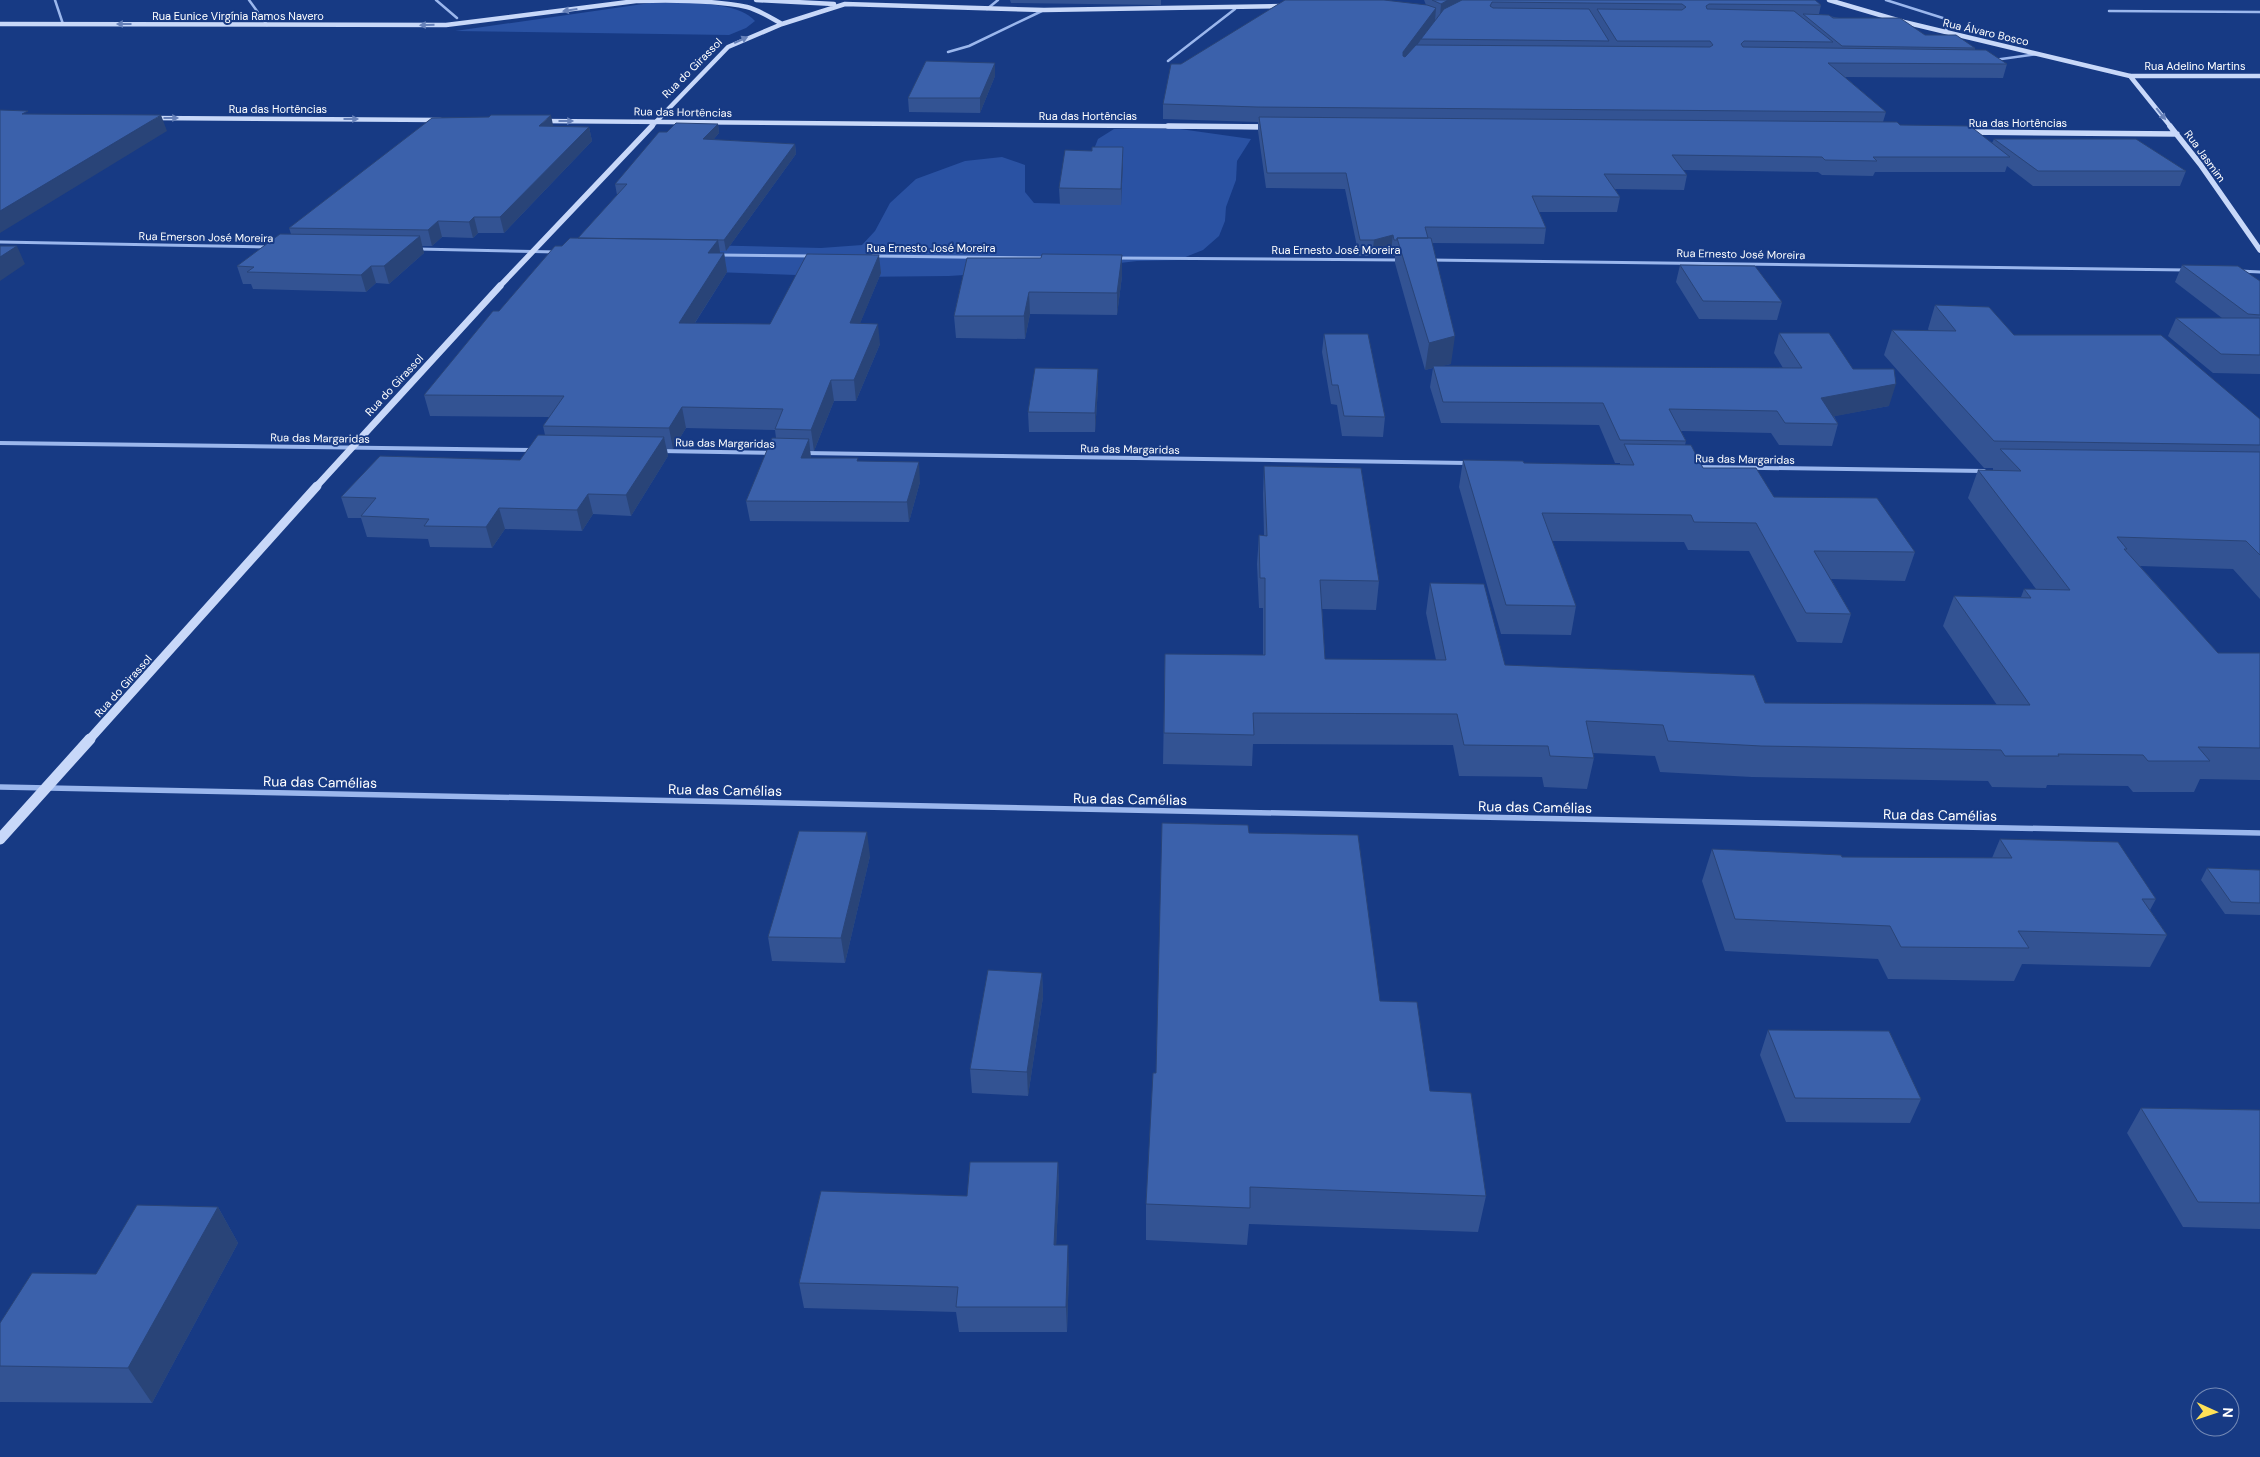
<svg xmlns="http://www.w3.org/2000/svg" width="2260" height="1457" viewBox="0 0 2260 1457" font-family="'DM Sans',sans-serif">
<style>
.green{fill:#2a52a3}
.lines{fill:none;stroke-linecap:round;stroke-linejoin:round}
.street-far3{stroke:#9bb7ed;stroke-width:2.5}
.street-far2{stroke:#9bb7ed;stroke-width:3}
.street-far1{stroke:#9bb7ed;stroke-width:4}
.street{stroke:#9bb7ed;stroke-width:5.5}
.secondary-far4{stroke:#c8d8f9;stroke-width:4.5}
.secondary-far3{stroke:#c8d8f9;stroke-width:5.5}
.secondary-far2{stroke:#c8d8f9;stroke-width:7}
.secondary-far1{stroke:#c8d8f9;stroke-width:9}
.secondary{stroke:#c8d8f9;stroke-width:11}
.wall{fill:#335393}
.shaded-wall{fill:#294478}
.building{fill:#3b61ab;stroke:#294478}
.oneway{fill:#6781b9}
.labels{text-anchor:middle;stroke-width:4;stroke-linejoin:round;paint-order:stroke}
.far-street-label{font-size:11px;fill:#fff;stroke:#173a84}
.street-label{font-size:14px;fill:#fff;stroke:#173a84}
</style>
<rect width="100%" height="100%" fill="#173a84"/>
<!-- green -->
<path class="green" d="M 650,3 C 677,2 738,0 755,21 L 746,28 L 729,35 L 455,31 Z
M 1114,129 L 1180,129 L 1251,139 L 1237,161 L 1236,180 L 1226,207 L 1225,221 L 1219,236 L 1203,250 L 1178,260 L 1137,261 L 1085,267 L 949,276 L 850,277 L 714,272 L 699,245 L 821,248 L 862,245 L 875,231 L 890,203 L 916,179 L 965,161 L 1002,157 L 1025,165 L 1025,192 L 1034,203 L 1072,204 L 1098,139 Z"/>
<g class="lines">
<!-- street-far3 -->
<path class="street-far3" d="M 55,0 L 63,24
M 249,0 L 267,25
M 436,0 L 457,18
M 1886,0 L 1946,19 L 1949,24 L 1945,32
M 987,9 L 998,0
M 2109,11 L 2260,12
M 948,52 L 969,46 L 1044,10
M 1994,60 L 2038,54
M 1168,61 L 1235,9"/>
<!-- street-far2 -->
<path class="street-far2" d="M 0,242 L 269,247
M 418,249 L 557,252
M 718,255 L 812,256
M 873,256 L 1047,258
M 1115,258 L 1402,260
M 1430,260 L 2187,270
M 2240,271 L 2260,272"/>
<!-- street-far1 -->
<path class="street-far1" d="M 0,443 L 534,450
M 660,451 L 772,453
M 805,453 L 1467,463
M 1698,467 L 1984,471"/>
<!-- street -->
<path class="street" d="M 0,787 L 2260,833"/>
<!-- secondary-far4 -->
<path class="secondary-far4" d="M 756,0 L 834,4
M 1829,0 L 1904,22 L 2130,76 L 2260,76
M 639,1 C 674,0 713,0 747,7 C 759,10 771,18 782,24
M 0,24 L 446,25 L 644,0
M 2130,76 L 2171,127
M 150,118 L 441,120
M 540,121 L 1271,127
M 651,127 L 728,47 L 782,24 L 845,4 L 1044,10 L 1286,6"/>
<!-- secondary-far3 -->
<path class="secondary-far3" d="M 1168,126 L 1271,127
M 2170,126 L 2200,164 L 2260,250
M 1965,132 L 2177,134
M 499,287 L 652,126"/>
<!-- secondary-far2 -->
<path class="secondary-far2" d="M 315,488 L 500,286"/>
<!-- secondary-far1 -->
<path class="secondary-far1" d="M 89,740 L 317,486"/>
<!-- secondary -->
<path class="secondary" d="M 0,839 L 90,739"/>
</g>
<!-- wall -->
<path class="wall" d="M 1010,0 L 1161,0 L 1161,5 L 1011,3 Z
M 1424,0 L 1815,0 L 1821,5 L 1819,14 L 1925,35 L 1975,48 L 1975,50 L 2007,64 L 2003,78 L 1845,77 L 1886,112 L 1883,122 L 1992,143 L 1994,139 L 2186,171 L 2180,186 L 2033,186 L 2007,166 L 2005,172 L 1875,172 L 1873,176 L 1822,175 L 1818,172 L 1683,170 L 1687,175 L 1684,190 L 1615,189 L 1620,197 L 1617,212 L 1539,212 L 1546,228 L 1544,244 L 1432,243 L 1451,364 L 1441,366 L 1783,368 L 1774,353 L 1779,333 L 1853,369 L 1889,406 L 1834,416 L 1838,424 L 1832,446 L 1779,445 L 1771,433 L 1681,431 L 1686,441 L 1685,445 L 1703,468 L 1774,497 L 1915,552 L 1905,581 L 1831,579 L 1851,614 L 1842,643 L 1797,642 L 1749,551 L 1688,550 L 1684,542 L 1552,541 L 1576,606 L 1571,635 L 1501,634 L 1459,487 L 1463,460 L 1524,463 L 1620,465 L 1620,463 L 1615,463 L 1599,425 L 1441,423 L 1430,387 L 1433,368 L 1425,370 L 1395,263 L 1395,256 L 1393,256 L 1391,251 L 1372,256 L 1359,256 L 1345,189 L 1266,188 L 1258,131 L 1258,122 L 1163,119 L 1163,104 L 1181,64 L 1426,5 Z
M 995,63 L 995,76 L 980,113 L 909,112 L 908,98 Z
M 718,124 L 719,133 L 713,140 L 795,144 L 796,154 L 726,251 L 720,251 L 720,253 L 724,253 L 727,272 L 695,323 L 770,324 L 881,273 L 860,323 L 880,344 L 856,401 L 834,401 L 814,451 L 810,451 L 811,458 L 858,461 L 920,482 L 909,522 L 750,521 L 746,501 L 776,438 L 775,430 L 686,428 L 673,449 L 667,449 L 668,456 L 631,516 L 593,514 L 582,531 L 505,529 L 492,548 L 430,547 L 428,539 L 367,537 L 361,518 L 348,518 L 341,497 L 520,460 L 545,435 L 543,426 L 550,417 L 430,416 L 424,395 L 499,311 L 562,246 L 578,238 L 617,195 L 615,184 L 667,132 Z
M 553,126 L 589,127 L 592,141 L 504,233 L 478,233 L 473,238 L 442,237 L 432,246 L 422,246 L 424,253 L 389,284 L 376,283 L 366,292 L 253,289 L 251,284 L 243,284 L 237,266 L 291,234 L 289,228 Z
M 1123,162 L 1121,205 L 1060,205 L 1059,188 Z
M 967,258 L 1122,276 L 1117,315 L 1030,314 L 1025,339 L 956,338 L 954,316 Z
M 1680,265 L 1782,302 L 1777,320 L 1699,319 L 1676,282 Z
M 2182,265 L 2260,281 L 2260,374 L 2213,373 L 2168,336 L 2176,318 L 2222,318 L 2175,282 Z
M 1935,305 L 2014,335 L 2260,419 L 2260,599 L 2233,569 L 2140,566 L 2218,653 L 2260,653 L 2260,780 L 2200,779 L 2194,792 L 2133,792 L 2128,786 L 2047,785 L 2046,788 L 1992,787 L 1988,781 L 1752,777 L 1660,772 L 1655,756 L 1593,753 L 1594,758 L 1587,789 L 1544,787 L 1542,777 L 1459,776 L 1453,745 L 1253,744 L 1252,766 L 1163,764 L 1165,654 L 1263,655 L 1263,608 L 1259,608 L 1257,564 L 1259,535 L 1264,535 L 1263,494 L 1264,466 L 1379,581 L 1376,610 L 1322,609 L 1325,659 L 1436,660 L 1426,613 L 1430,583 L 1505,665 L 1765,703 L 1997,705 L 1943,626 L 1954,596 L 2021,597 L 2024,589 L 2036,589 L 1968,498 L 1978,470 L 1993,470 L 1993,468 L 1984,468 L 1884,355 L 1892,330 L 1929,331 L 1928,329 Z
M 1324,334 L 1385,417 L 1383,437 L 1342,436 L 1337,405 L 1331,404 L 1322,352 Z
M 1098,369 L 1098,388 L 1095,432 L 1029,432 L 1028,412 Z
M 1249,833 L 1380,1001 L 1430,1091 L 1486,1196 L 1478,1232 L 1249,1224 L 1247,1245 L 1146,1240 L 1146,1204 L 1156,1073 Z
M 2000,839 L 2156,899 L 2150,910 L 2167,935 L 2150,967 L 2022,964 L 2014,981 L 1888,979 L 1878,959 L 1725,951 L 1702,881 L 1712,849 L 1842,857 L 1992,858 Z
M 870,856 L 845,963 L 772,961 L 768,937 Z
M 2207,868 L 2260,870 L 2260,915 L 2225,914 L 2201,880 Z
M 1042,973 L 1043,997 L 1028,1096 L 972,1093 L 970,1069 Z
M 1768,1030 L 1921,1099 L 1910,1123 L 1786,1122 L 1760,1055 Z
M 2141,1108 L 2260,1110 L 2260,1229 L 2183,1227 L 2127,1133 Z
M 1058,1162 L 1059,1187 L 1056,1245 L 1069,1270 L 1067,1332 L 959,1332 L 956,1312 L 804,1308 L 799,1283 L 967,1196 Z
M 218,1207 L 238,1243 L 152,1403 L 0,1402 L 0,1323 L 96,1274 Z"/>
<!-- shaded-wall -->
<path class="shaded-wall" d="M 1448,0 L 1476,0 L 1440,17 L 1441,4 Z
M 1436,8 L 1435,21 L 1421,39 L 1420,41 L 1402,66 L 1403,52 Z
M 995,63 L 995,76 L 980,113 L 980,98 Z
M 161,115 L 167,131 L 0,233 L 0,211 Z
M 551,115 L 554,130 L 539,126 Z
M 718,124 L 719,133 L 705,149 L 703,139 Z
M 589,127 L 592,141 L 504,233 L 500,217 Z
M 795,144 L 796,154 L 726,251 L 724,240 Z
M 1123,147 L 1123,162 L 1121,205 L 1121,189 Z
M 474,217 L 478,233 L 473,238 L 469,222 Z
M 438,221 L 442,237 L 432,246 L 428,230 Z
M 1393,235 L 1391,251 L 1372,256 L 1374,240 Z
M 420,236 L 424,253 L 389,284 L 384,266 Z
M 718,240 L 721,258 L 708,253 Z
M 17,246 L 25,264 L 0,281 L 0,257 Z
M 724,253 L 727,272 L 682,343 L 679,323 Z
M 879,255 L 881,273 L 852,343 L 850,323 Z
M 1122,255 L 1122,276 L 1117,315 L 1117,293 Z
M 371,266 L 376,283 L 366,292 L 361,275 Z
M 1029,292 L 1030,314 L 1025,339 L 1024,316 Z
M 878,324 L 880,344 L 856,401 L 854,380 Z
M 1455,336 L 1451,364 L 1433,368 L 1433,366 L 1433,368 L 1425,370 L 1429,343 Z
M 1098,369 L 1098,388 L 1095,432 L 1095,413 Z
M 831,380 L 834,401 L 814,451 L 811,430 Z
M 1896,384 L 1889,406 L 1815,420 L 1821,398 Z
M 682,407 L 686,428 L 673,449 L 669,428 Z
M 664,437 L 668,456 L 631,516 L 626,495 Z
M 809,439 L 811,459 L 801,458 Z
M 919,462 L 920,482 L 909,522 L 907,502 Z
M 588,494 L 593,514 L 582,531 L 577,510 Z
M 499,508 L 505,529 L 492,548 L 486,527 Z
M 867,832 L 870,856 L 845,963 L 841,938 Z
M 1042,973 L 1043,997 L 1028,1096 L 1027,1072 Z
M 1058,1162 L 1059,1187 L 1055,1270 L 1054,1245 Z
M 218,1207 L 238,1243 L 152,1403 L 128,1368 Z
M 1068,1245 L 1069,1270 L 1067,1332 L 1066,1307 Z"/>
<!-- building -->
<path class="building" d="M 1285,0 L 1384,0 L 1427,5 L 1436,8 L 1403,52 L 1403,56 L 1405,57 L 1416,45 L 1710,47 L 1713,45 L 1710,41 L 1617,41 L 1597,9 L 1682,10 L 1686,7 L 1682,4 L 1492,2 L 1490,6 L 1493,8 L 1589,9 L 1609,41 L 1421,39 L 1444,9 L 1462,0 L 1815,0 L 1821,5 L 1709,4 L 1706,6 L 1707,9 L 1794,11 L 1833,42 L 1744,41 L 1741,44 L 1743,47 L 1986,50 L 2007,64 L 1828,63 L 1886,112 L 1257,107 L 1163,104 L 1171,64 L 1181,64 Z
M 1432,0 L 1448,0 L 1441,4 Z
M 1803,14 L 1829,15 L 1833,18 L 1900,18 L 1925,35 L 1956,35 L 1975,48 L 1842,46 Z
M 926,61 L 995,63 L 980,98 L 908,98 Z
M 0,110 L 28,111 L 22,114 L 161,115 L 0,211 Z
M 491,115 L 551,115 L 539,126 L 589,127 L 500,217 L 474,217 L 469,222 L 438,221 L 428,230 L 289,228 L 432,118 L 489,117 Z
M 1259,117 L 1897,122 L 1900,125 L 1970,126 L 2010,157 L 1873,157 L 1877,161 L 1825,160 L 1822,157 L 1672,155 L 1687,175 L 1604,174 L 1620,197 L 1532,196 L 1546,228 L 1425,227 L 1428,238 L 1397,238 L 1397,240 L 1394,240 L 1393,235 L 1374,240 L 1360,240 L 1346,173 L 1267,173 Z
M 676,123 L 718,124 L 703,139 L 795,144 L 724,240 L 578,238 L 627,184 L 615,184 L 659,132 L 667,132 Z
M 1994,139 L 2136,139 L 2186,171 L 2038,171 Z
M 1092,147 L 1123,147 L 1121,189 L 1059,188 L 1065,150 L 1092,151 Z
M 280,234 L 420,236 L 384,266 L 371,266 L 361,275 L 247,272 L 254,267 L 237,266 Z
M 570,238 L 718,240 L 708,253 L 724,253 L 679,323 L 770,324 L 807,254 L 879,255 L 850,323 L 878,324 L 854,380 L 831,380 L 811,430 L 775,429 L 783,409 L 682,407 L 669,428 L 543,426 L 564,396 L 424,395 L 493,311 L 499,311 L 555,246 L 562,246 Z
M 1397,238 L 1431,238 L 1455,336 L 1429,343 Z
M 0,246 L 17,246 L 0,257 Z
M 1042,254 L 1122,255 L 1117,293 L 1029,292 L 1024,316 L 954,316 L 967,258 L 1041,258 Z
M 1680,265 L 1755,266 L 1782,302 L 1703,301 Z
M 2182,265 L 2238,266 L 2260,281 L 2260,315 L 2248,314 Z
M 1935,305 L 1989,307 L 2014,335 L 2161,335 L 2260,419 L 2260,445 L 1994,441 L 1892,330 L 1956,331 Z
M 2176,318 L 2260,318 L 2260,355 L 2221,354 Z
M 1779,333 L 1829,333 L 1853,369 L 1894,369 L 1896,384 L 1821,398 L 1838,424 L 1785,423 L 1777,411 L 1669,409 L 1686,441 L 1620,440 L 1603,403 L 1443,402 L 1433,366 L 1802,368 Z
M 1324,334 L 1368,334 L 1385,417 L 1344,416 L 1338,385 L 1332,385 Z
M 1035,368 L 1098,369 L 1095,413 L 1028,412 Z
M 538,435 L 664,437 L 626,495 L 588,494 L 577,510 L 499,508 L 486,527 L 424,526 L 429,519 L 361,516 L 376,498 L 341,497 L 380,456 L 520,460 Z
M 772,438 L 809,439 L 801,458 L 858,458 L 857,461 L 919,462 L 907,502 L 746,501 Z
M 1624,444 L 1691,445 L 1703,468 L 1756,468 L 1774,497 L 1877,498 L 1915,552 L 1814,551 L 1851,614 L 1806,613 L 1756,523 L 1694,522 L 1691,515 L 1542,513 L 1576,606 L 1506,605 L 1463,460 L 1523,461 L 1524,463 L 1634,465 Z
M 2000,449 L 2260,452 L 2260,555 L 2246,541 L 2117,537 L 2127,549 L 2124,549 L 2218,653 L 2260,653 L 2260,748 L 2198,747 L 2210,761 L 2148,761 L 2143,755 L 2058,754 L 2059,756 L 2005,756 L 2001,750 L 1761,746 L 1668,741 L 1663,725 L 1586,721 L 1594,758 L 1550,756 L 1548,746 L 1464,745 L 1457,714 L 1253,713 L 1254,735 L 1164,733 L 1165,654 L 1265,655 L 1265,578 L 1260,578 L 1259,535 L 1267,536 L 1264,466 L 1361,468 L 1379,581 L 1320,580 L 1325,659 L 1446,660 L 1430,583 L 1484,584 L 1505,665 L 1754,675 L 1765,703 L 2030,705 L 1954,596 L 2031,598 L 2024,589 L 2070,590 L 1978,470 L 2021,471 Z
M 1162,823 L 1248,825 L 1249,833 L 1358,835 L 1380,1001 L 1417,1002 L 1430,1091 L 1471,1093 L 1486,1196 L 1250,1187 L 1250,1208 L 1146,1204 L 1153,1073 L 1156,1073 Z
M 799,831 L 867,832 L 841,938 L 768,937 Z
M 2000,839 L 2118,842 L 2156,899 L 2142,899 L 2167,935 L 2018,931 L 2029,948 L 1901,947 L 1890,926 L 1735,919 L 1712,849 L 1841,855 L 1842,857 L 2012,858 Z
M 2207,868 L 2260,870 L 2260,903 L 2231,902 Z
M 988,970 L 1042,973 L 1027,1072 L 970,1069 Z
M 1768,1030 L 1889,1031 L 1921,1099 L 1795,1098 Z
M 2141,1108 L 2260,1110 L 2260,1203 L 2198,1202 Z
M 970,1162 L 1058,1162 L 1054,1245 L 1068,1245 L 1066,1307 L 956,1307 L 958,1287 L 799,1283 L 821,1191 L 967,1196 Z
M 137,1205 L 218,1207 L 128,1368 L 0,1366 L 0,1323 L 32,1273 L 96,1274 Z"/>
<!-- one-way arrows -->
<defs><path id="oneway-solid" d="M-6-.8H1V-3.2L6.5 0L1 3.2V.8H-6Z" transform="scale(1.25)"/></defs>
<g class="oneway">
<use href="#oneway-solid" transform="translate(570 10) rotate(172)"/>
<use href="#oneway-solid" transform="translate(124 24) rotate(-180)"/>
<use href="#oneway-solid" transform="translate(427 25) rotate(179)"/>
<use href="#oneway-solid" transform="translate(741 40) rotate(-25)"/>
<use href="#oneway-solid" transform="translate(2161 114) rotate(51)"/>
<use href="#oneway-solid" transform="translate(171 118)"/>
<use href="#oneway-solid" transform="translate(351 119)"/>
<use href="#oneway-solid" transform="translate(566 121)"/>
</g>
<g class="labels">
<!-- far-street labels -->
<g class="far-street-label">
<text x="238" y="20">Rua Eunice Virgínia Ramos Navero</text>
<text transform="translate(1986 32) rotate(13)" y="4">Rua Álvaro Bosco</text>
<text x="2195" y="70">Rua Adelino Martins</text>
<text transform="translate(692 68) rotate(-45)" y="4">Rua do Girassol</text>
<text x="278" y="113">Rua das Hortências</text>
<text transform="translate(683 112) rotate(1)" y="4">Rua das Hortências</text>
<text x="1088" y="120">Rua das Hortências</text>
<text x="2018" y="127">Rua das Hortências</text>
<text transform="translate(2205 156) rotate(54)" y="4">Rua Jasmim</text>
<text transform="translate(206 237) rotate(1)" y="4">Rua Emerson José Moreira</text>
<text x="931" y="252">Rua Ernesto José Moreira</text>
<text x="1336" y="254">Rua Ernesto José Moreira</text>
<text transform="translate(1741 254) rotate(1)" y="4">Rua Ernesto José Moreira</text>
<text transform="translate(394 385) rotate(-47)" y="4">Rua do Girassol</text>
<text transform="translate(320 438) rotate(1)" y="4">Rua das Margaridas</text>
<text transform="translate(725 443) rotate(1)" y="4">Rua das Margaridas</text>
<text transform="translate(1130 449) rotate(1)" y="4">Rua das Margaridas</text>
<text transform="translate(1745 459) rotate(1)" y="4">Rua das Margaridas</text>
<text transform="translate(123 686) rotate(-48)" y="4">Rua do Girassol</text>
</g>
<!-- street labels -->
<g class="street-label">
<text transform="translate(320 782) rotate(1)" y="5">Rua das Camélias</text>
<text transform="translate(725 790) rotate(1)" y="5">Rua das Camélias</text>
<text transform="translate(1130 799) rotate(1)" y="5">Rua das Camélias</text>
<text transform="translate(1535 807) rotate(1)" y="5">Rua das Camélias</text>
<text transform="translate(1940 815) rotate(1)" y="5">Rua das Camélias</text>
</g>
</g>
<!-- north arrow -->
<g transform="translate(2215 1412) rotate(93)"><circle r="24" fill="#173a84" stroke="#7489b5"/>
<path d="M0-4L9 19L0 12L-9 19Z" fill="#ffe157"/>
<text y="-8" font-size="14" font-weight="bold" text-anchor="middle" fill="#ffffff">N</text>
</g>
</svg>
